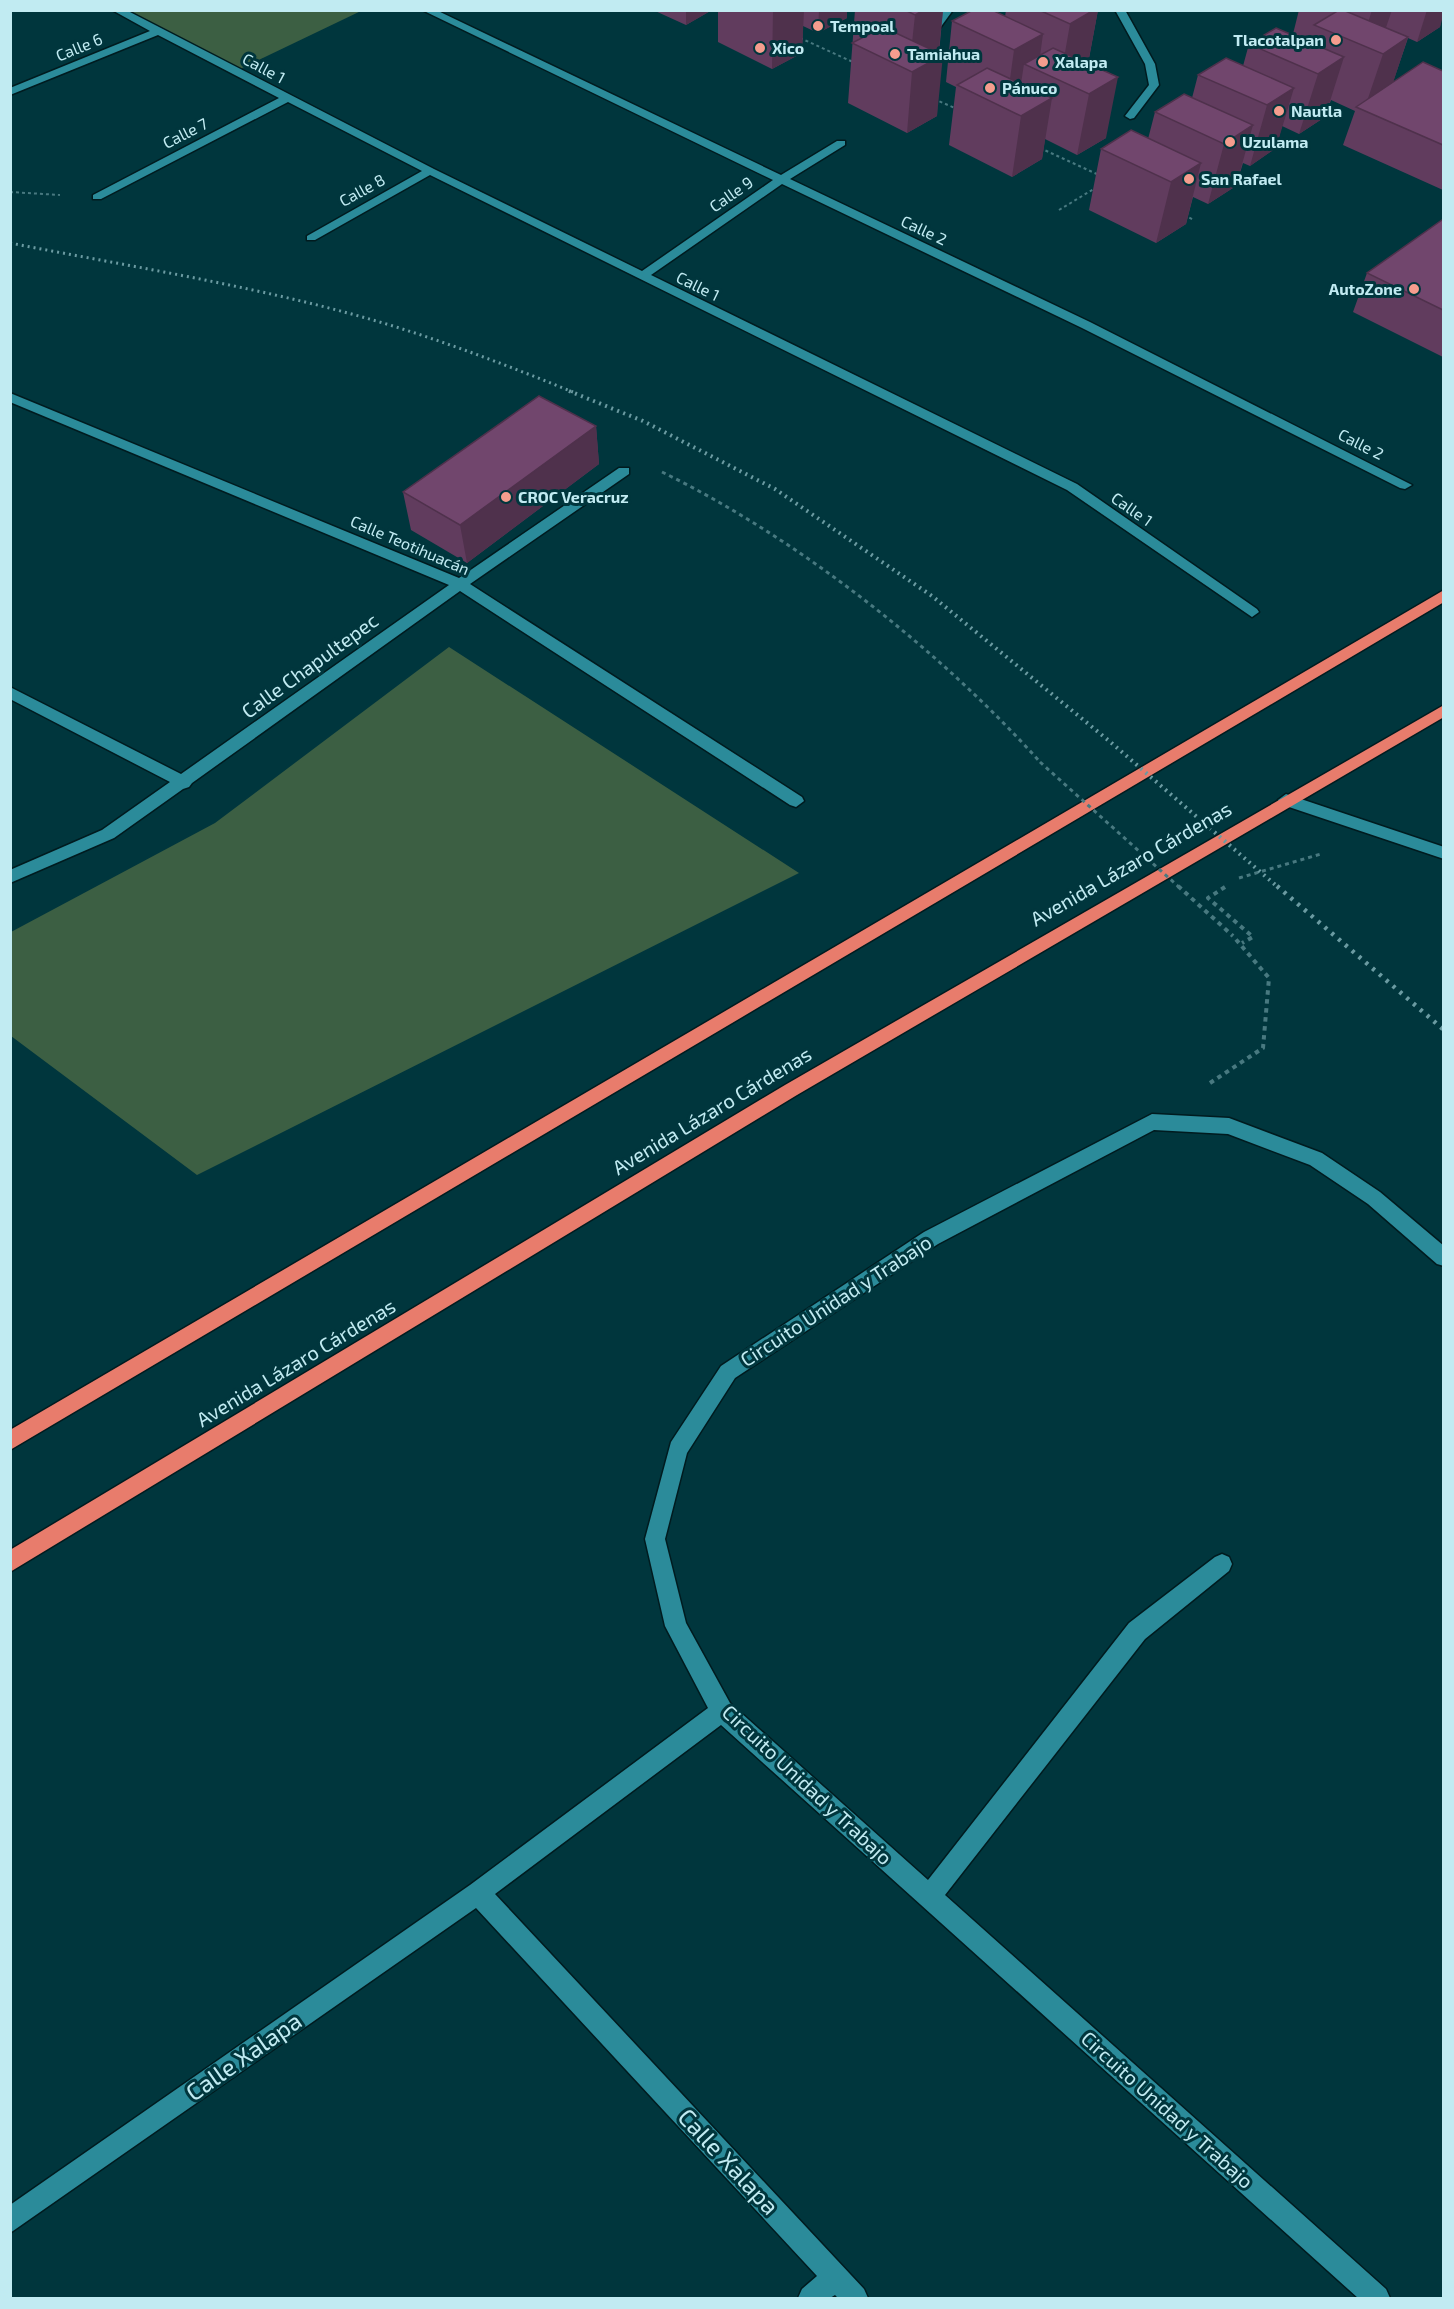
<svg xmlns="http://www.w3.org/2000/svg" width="1454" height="2309" viewBox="0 0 1454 2309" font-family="'Exo 2',sans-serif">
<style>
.green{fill:#3c5f43}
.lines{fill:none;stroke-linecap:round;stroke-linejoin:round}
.minor-casing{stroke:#001b1f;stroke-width:3}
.highway-casing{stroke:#001b1f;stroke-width:3}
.path-far2{stroke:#487980;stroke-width:2;stroke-dasharray:3 3;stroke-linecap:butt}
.path-far1{stroke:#487980;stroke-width:3;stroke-dasharray:4 4;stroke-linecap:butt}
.path{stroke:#487980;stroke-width:4;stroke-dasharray:4.5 4.5;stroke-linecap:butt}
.minor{fill:#2b8b9a;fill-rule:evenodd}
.highway{fill:#e87c6c;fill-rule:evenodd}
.rail-far2{stroke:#6b9ba2;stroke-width:3;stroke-dasharray:2 4;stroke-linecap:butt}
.rail-far1{stroke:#6b9ba2;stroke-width:4;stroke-dasharray:2 4.5;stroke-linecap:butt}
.rail{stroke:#6b9ba2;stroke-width:4.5;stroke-dasharray:3 6;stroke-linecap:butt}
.path-bridge-far1{stroke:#487980;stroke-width:3;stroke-dasharray:4 4;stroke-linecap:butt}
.path-bridge{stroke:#487980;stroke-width:4;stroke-dasharray:4.5 4.5;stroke-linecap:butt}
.wall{fill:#613c5e}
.shaded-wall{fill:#4f314c}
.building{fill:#71466d;stroke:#4f314c;stroke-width:1.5}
.poi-dot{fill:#f59d8e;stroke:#00363d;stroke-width:2}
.labels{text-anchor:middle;stroke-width:6;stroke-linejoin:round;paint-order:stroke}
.far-poi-label{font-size:16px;font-weight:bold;fill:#c1ebf2;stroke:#00363d;text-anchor:start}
.far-street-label{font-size:16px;fill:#c1ebf2;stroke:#00363d}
.street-label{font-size:20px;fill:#c1ebf2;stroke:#00363d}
.near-street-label{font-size:24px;fill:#c1ebf2;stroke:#00363d}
</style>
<rect width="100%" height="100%" fill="#00363d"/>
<!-- green -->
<path class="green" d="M 363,10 L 238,70 L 130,11 Z
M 449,647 L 799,873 L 197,1175 L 11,1036 L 11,932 L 215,823 Z"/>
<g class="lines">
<!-- minor casing -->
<g class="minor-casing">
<path id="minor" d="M 112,10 L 126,10 L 434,169 L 642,271 L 773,180 L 422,10 L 436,10 L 781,175 L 837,141 L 845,141 L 845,145 L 790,179 L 1090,322 L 1412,485 L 1405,489 L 1400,488 L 1082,328 L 782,184 L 651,275 L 1077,484 L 1257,609 L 1259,612 L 1252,617 L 1067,490 L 430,175 L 315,240 L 307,240 L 307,236 L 422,171 L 288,102 L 101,199 L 93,199 L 93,195 L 279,98 L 158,35 L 10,95 L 10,88 L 150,31 Z
M 942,10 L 953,10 L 932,39 L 924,39 L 923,37 Z
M 1115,10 L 1125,10 L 1155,64 L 1159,85 L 1134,118 L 1130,119 L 1125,116 L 1149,85 L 1145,64 Z
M 10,393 L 459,578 L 619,468 L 629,468 L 629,474 L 470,584 L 802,797 L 804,801 L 796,807 L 790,805 L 460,591 L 192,783 L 189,787 L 183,789 L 114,838 L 10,883 L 10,870 L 102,830 L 170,782 L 10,699 L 10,687 L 181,774 L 449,585 L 10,402 Z
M 1286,794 L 1444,847 L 1444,859 L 1280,804 L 1278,800 Z
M 1152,1114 L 1229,1118 L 1322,1153 L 1380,1192 L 1444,1246 L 1444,1266 L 1437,1264 L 1368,1204 L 1310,1165 L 1228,1134 L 1154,1130 L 938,1244 L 735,1378 L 687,1453 L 665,1539 L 686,1623 L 730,1703 L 928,1880 L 1129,1623 L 1215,1557 L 1222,1554 L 1229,1557 L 1232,1564 L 1229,1571 L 1145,1639 L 945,1895 L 1386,2289 L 1390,2298 L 1358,2298 L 721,1725 L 495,1894 L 864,2289 L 868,2298 L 838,2298 L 835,2295 L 830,2298 L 798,2298 L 802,2289 L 817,2276 L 476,1908 L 10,2233 L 10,2205 L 470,1885 L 708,1708 L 665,1626 L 645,1539 L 671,1442 L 721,1366 L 924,1232 Z"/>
</g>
<!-- highway casing -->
<g class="highway-casing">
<path id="highway" d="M 1444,590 L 1444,602 L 10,1450 L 10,1430 Z
M 1444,705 L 1444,717 L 797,1095 L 10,1572 L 10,1550 L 785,1085 Z"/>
</g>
<!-- path-far2 -->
<path class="path-far2" d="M 800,38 L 853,62
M 934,99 L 957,109
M 1040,148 L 1099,175
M 1236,174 L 1252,181
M 10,192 L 60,195
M 1059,210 L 1097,187
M 1184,215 L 1194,220"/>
<!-- path-far1 -->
<path class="path-far1" d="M 662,472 C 797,538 940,650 1040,762
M 1239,878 L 1321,854"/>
<!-- path -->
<path class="path" d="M 1225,887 L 1208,898 L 1253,937 L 1242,943
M 1210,1083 L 1263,1048 L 1269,978 L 1233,936"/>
<!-- minor -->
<use href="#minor" class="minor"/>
<!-- highway -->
<use href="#highway" class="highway"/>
<!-- rail-far2 -->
<path class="rail-far2" d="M 10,243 C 138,268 269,288 393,326 C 454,345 514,368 573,392"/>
<!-- rail-far1 -->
<path class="rail-far1" d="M 569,391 L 643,421 L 775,489 L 932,596 L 1108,740 L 1279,888"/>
<!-- rail -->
<path class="rail" d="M 1277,886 L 1444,1030"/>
<!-- path-bridge-far1 -->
<path class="path-bridge-far1" d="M 1040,762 L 1180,888"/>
<!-- path-bridge -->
<path class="path-bridge" d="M 1178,886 L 1233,936"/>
</g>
<!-- wall -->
<path class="wall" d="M 653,10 L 712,10 L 686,25 Z
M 718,10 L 847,10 L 847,18 L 818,33 L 803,26 L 802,53 L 772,69 L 718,42 Z
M 855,10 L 943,10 L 939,53 L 937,116 L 907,133 L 848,103 Z
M 1006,10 L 1098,10 L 1088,64 L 1106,138 L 1077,155 L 1045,139 L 1042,159 L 1012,177 L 949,145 L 956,87 L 946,82 L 952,21 L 1005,17 Z
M 1299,10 L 1443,10 L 1440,27 L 1417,42 L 1408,38 L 1393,82 L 1443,71 L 1443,190 L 1343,145 L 1355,111 L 1331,100 L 1325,117 L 1299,134 L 1282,126 L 1276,148 L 1250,166 L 1243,163 L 1236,186 L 1208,204 L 1193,197 L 1186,224 L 1156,243 L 1089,210 L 1101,149 L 1148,139 L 1155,112 L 1192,98 L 1198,75 L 1243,66 L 1249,44 L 1309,42 L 1310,41 L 1293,34 Z
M 1443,220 L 1443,357 L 1353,312 L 1367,273 Z
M 596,426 L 599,464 L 467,563 L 411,530 L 403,492 Z"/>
<!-- shaded-wall -->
<path class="shaded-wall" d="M 686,10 L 712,10 L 686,25 Z
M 773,10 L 804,10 L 802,53 L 772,69 Z
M 819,10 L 847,10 L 847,18 L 818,33 Z
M 924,10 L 943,10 L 938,58 L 943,55 L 937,116 L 907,133 L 912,72 L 909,71 L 915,15 Z
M 1094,10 L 1098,10 L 1087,68 L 1060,81 L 1070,24 Z
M 1372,10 L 1392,10 L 1380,45 L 1361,45 Z
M 1427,10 L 1443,10 L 1443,16 L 1440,27 L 1417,42 Z
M 1043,34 L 1038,71 L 1024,64 L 1018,103 L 1006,108 L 1014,50 Z
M 1408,37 L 1388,98 L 1364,110 L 1383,54 Z
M 1344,57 L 1325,117 L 1299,134 L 1318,74 Z
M 1118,77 L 1106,138 L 1077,155 L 1089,94 Z
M 1294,88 L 1276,148 L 1250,166 L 1267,105 Z
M 1052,98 L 1042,159 L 1012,177 L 1021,116 Z
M 1253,125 L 1236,186 L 1208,204 L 1224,144 Z
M 1201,163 L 1186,224 L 1156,243 L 1171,182 Z
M 596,426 L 599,464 L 467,563 L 460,525 Z"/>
<!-- building -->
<path class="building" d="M 905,10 L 924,10 L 915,15 Z
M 973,10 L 992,10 L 1043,34 L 1014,50 L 952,21 Z
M 1039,10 L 1094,10 L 1070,24 Z
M 1339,10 L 1343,10 L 1408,37 L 1383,54 L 1314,25 Z
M 883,27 L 943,55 L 912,72 L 852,43 Z
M 1276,28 L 1344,57 L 1318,74 L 1249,44 Z
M 1053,48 L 1118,77 L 1089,94 L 1024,64 Z
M 1226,58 L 1294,88 L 1267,105 L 1198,75 Z
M 1423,62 L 1443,71 L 1443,145 L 1356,107 Z
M 987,68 L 1052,98 L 1021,116 L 957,85 Z
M 1184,94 L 1253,125 L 1224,144 L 1155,112 Z
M 1131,130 L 1201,163 L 1171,182 L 1101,149 Z
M 1442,220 L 1443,220 L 1443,310 L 1367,273 Z
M 539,396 L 596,426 L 460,525 L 403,492 Z"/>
<!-- markers -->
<g class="poi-dot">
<circle cx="818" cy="26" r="6"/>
<circle cx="1336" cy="40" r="6"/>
<circle cx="760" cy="48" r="6"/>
<circle cx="895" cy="54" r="6"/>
<circle cx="1043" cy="62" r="6"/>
<circle cx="990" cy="88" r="6"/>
<circle cx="1279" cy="111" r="6"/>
<circle cx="1230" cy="142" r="6"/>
<circle cx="1189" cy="179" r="6"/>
<circle cx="1414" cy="289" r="6"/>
<circle cx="506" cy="497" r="6"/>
</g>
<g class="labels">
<!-- far-poi labels -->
<g class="far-poi-label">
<text x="830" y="32">Tempoal</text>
<text x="1324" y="46" text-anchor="end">Tlacotalpan</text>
<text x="772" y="54">Xico</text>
<text x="907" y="60">Tamiahua</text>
<text x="1055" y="68">Xalapa</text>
<text x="1002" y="94">Pánuco</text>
<text x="1291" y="117">Nautla</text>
<text x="1242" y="148">Uzulama</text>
<text x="1201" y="185">San Rafael</text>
<text x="1402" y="295" text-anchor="end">AutoZone</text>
<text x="518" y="503">CROC Veracruz</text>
</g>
<!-- far-street labels -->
<g class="far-street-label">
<text transform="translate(79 47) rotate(-22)" y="6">Calle 6</text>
<text transform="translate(264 68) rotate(28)" y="6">Calle 1</text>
<text transform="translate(185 133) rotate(-27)" y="6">Calle 7</text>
<text transform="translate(362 190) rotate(-29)" y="6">Calle 8</text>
<text transform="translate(731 194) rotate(-35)" y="6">Calle 9</text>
<text transform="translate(924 230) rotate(25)" y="6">Calle 2</text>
<text transform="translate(698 286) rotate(26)" y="6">Calle 1</text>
<text transform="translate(1361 444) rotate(27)" y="6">Calle 2</text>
<text transform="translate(1132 509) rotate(35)" y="6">Calle 1</text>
<text transform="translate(410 545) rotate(23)" y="6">Calle Teotihuacán</text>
</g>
<!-- street labels -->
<g class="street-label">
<text transform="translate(310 666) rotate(-36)" y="7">Calle Chapultepec</text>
<text transform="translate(1131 864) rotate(-30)" y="7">Avenida Lázaro Cárdenas</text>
<text transform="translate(712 1111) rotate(-31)" y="7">Avenida Lázaro Cárdenas</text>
<text transform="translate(836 1301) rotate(-33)" y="7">Circuito Unidad y Trabajo</text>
<text transform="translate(296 1363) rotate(-31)" y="7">Avenida Lázaro Cárdenas</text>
<text transform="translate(807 1785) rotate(43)" y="7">Circuito Unidad y Trabajo</text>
<text transform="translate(1167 2110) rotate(42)" y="7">Circuito Unidad y Trabajo</text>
</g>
<!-- near-street labels -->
<g class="near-street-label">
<text transform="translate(244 2057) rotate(-35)" y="8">Calle Xalapa</text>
<text transform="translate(728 2162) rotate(47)" y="8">Calle Xalapa</text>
</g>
</g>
<!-- border -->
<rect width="1454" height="2309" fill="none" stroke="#c1ebf2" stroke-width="24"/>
</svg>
